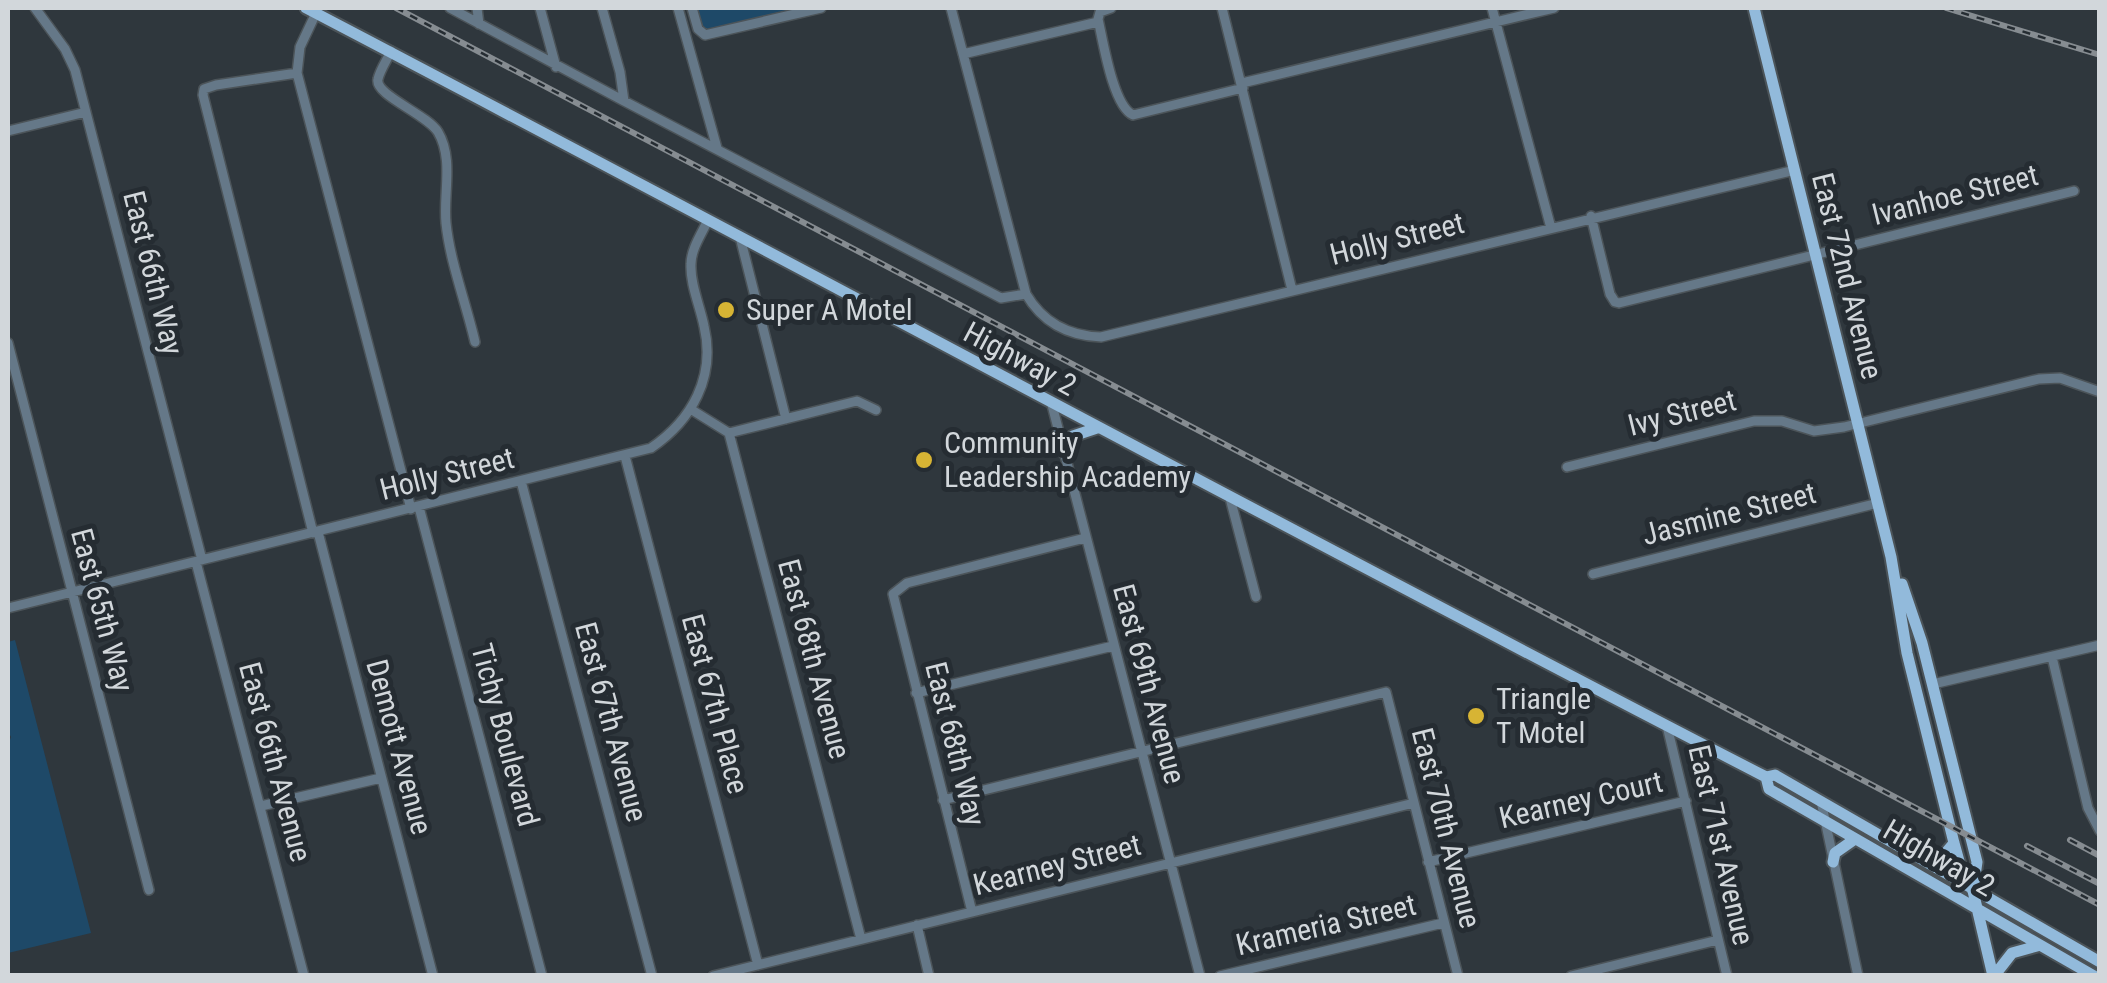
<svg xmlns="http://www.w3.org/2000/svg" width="2107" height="983" viewBox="0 0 2107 983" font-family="'Roboto Condensed',sans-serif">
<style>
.green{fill:#1e4968}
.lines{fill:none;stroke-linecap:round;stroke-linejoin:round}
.minor-casing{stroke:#4c5459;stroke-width:12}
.major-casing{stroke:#4c5459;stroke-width:15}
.minor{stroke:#657888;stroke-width:9}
.major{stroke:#92badb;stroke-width:11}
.rail-casing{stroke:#868c91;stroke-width:6}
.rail{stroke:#252c32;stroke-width:2.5;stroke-dasharray:8;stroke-linecap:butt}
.poi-dot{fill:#d7b434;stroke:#252c32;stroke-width:4}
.labels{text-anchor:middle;stroke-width:10;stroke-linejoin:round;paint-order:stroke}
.street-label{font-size:30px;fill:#d2d7db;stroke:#252c32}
.poi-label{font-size:30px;fill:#d2d7db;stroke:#252c32;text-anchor:start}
</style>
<rect width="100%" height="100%" fill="#2f373d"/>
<!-- green -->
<path class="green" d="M 689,8 L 821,8 L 710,35 Z
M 15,640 L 91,933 L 8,953 L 8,745 L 11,737 L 8,731 L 8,642 Z"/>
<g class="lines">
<!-- minor casing -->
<g class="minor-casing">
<path id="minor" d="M 35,8 L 65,49 L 75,70 L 202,560
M 450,8 L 624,101
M 477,8 L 479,24
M 540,8 L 556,67
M 602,8 L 620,72 L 624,101 L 1001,298 L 1026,294
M 678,8 L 717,148
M 692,8 L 698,29 L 705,35 L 821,8
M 951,8 L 1026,294 C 1043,323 1068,336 1101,337 L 1795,170
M 1111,8 L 1100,12 L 1098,19 C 1103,41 1113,106 1133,115 L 1243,88
M 1222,8 L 1292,290
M 1492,8 L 1551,228
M 316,13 L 300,47 L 297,73 L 411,509
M 391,51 C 387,60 380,70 378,79 C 374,95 427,114 438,132 C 454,159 443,194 446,223 C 450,262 466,303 475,342
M 963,54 L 1098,22
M 297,73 L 216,85 L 204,89 L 203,95 L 313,533
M 1242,83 L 1554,8
M 8,131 L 86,112
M 1591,216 L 1610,294 L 1615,302 L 1619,303 L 2074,191
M 740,237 L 786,419
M 8,343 L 149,890
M 1052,405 L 1200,976
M 692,410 L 729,433 L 861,939
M 729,433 L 857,401 L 876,410
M 625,456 L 758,965
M 1567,467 L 1754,421 L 1782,421 L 1814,431 L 1844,427 L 2039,379 L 2060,378 L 2100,392
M 521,481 L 652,976
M 1230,498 L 1256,597
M 419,507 L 542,976
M 318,532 L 433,976
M 196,562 L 304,976
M 1593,574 L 1878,503
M 8,608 L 651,448 C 692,420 716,377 704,326 C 700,306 690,284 691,264 C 691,249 702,233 708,220
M 2052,657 L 2088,808 L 2100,831
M 1933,684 L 2100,645
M 916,693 L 1113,646
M 1667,726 L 1727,976
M 943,800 L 1386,692 L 1458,976
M 1821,801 L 1858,976
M 261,806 L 381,778
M 1428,862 L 1686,801
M 972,912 L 893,594 L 907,583 L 1085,538
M 917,925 L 929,976
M 713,976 L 1414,803
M 1220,976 L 1443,923
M 1571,976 L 1718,940"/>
</g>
<!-- major casing -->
<g class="major-casing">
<path id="major" d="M 306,8 C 794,263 1277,525 1766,777 L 1775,775 L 2100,962
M 1754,8 L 1891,557 L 1907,653 L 1954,843 L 1962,872 L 1973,891 L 1993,976
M 1064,452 L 1073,436 L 1097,428
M 1902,584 L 1922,643 L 1977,862 L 1973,890
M 1766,777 L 1769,789 L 2094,976
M 1920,858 L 1943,856 L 1954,843
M 1833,862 L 1835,853 L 1855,839
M 1994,976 L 2012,953 L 2037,946"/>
</g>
<!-- minor -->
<use href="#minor" class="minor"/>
<!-- major -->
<use href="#major" class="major"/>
<!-- rail casing -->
<g class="rail-casing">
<path id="rail" d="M 396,8 L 2100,905
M 1946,8 L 2100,55
M 2070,840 L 2100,856
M 2027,846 L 2100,884"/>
</g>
<!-- rail -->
<use href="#rail" class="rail"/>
</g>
<!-- markers -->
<g class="poi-dot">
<circle cx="726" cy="310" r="10"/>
<circle cx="924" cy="460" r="10"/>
<circle cx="1476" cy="716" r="10"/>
</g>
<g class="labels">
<!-- street labels -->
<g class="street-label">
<text transform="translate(1955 195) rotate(-14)" y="10">Ivanhoe Street</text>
<text transform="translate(1397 239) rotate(-14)" y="10">Holly Street</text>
<text transform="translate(153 273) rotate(76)" y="10">East 66th Way</text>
<text transform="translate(1847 276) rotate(76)" y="10">East 72nd Avenue</text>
<text transform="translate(1020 359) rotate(28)" y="10">Highway 2</text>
<text transform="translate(1682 413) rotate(-14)" y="10">Ivy Street</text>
<text transform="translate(447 474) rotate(-14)" y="10">Holly Street</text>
<text transform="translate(1729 514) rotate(-14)" y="10">Jasmine Street</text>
<text transform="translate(102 610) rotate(75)" y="10">East 65th Way</text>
<text transform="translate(814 659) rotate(75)" y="10">East 68th Avenue</text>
<text transform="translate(1149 684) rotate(75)" y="10">East 69th Avenue</text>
<text transform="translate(715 704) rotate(75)" y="10">East 67th Place</text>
<text transform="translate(611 722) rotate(75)" y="10">East 67th Avenue</text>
<text transform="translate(505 735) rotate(75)" y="10">Tichy Boulevard</text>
<text transform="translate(955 744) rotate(76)" y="10">East 68th Way</text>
<text transform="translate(399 747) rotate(75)" y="10">Demott Avenue</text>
<text transform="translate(275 762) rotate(75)" y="10">East 66th Avenue</text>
<text transform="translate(1581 800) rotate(-13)" y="10">Kearney Court</text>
<text transform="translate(1446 828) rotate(76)" y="10">East 70th Avenue</text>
<text transform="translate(1721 845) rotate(77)" y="10">East 71st Avenue</text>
<text transform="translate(1939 858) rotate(30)" y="10">Highway 2</text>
<text transform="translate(1057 865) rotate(-14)" y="10">Kearney Street</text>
<text transform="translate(1326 925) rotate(-13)" y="10">Krameria Street</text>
</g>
<!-- poi labels -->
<g class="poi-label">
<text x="746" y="320">Super A Motel</text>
<text x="944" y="453">Community<tspan x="944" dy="34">Leadership Academy</tspan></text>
<text x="1496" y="709">Triangle<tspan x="1496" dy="34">T Motel</tspan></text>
</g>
</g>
<!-- border -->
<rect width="2107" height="983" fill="none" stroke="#d2d7db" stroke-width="20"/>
</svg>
